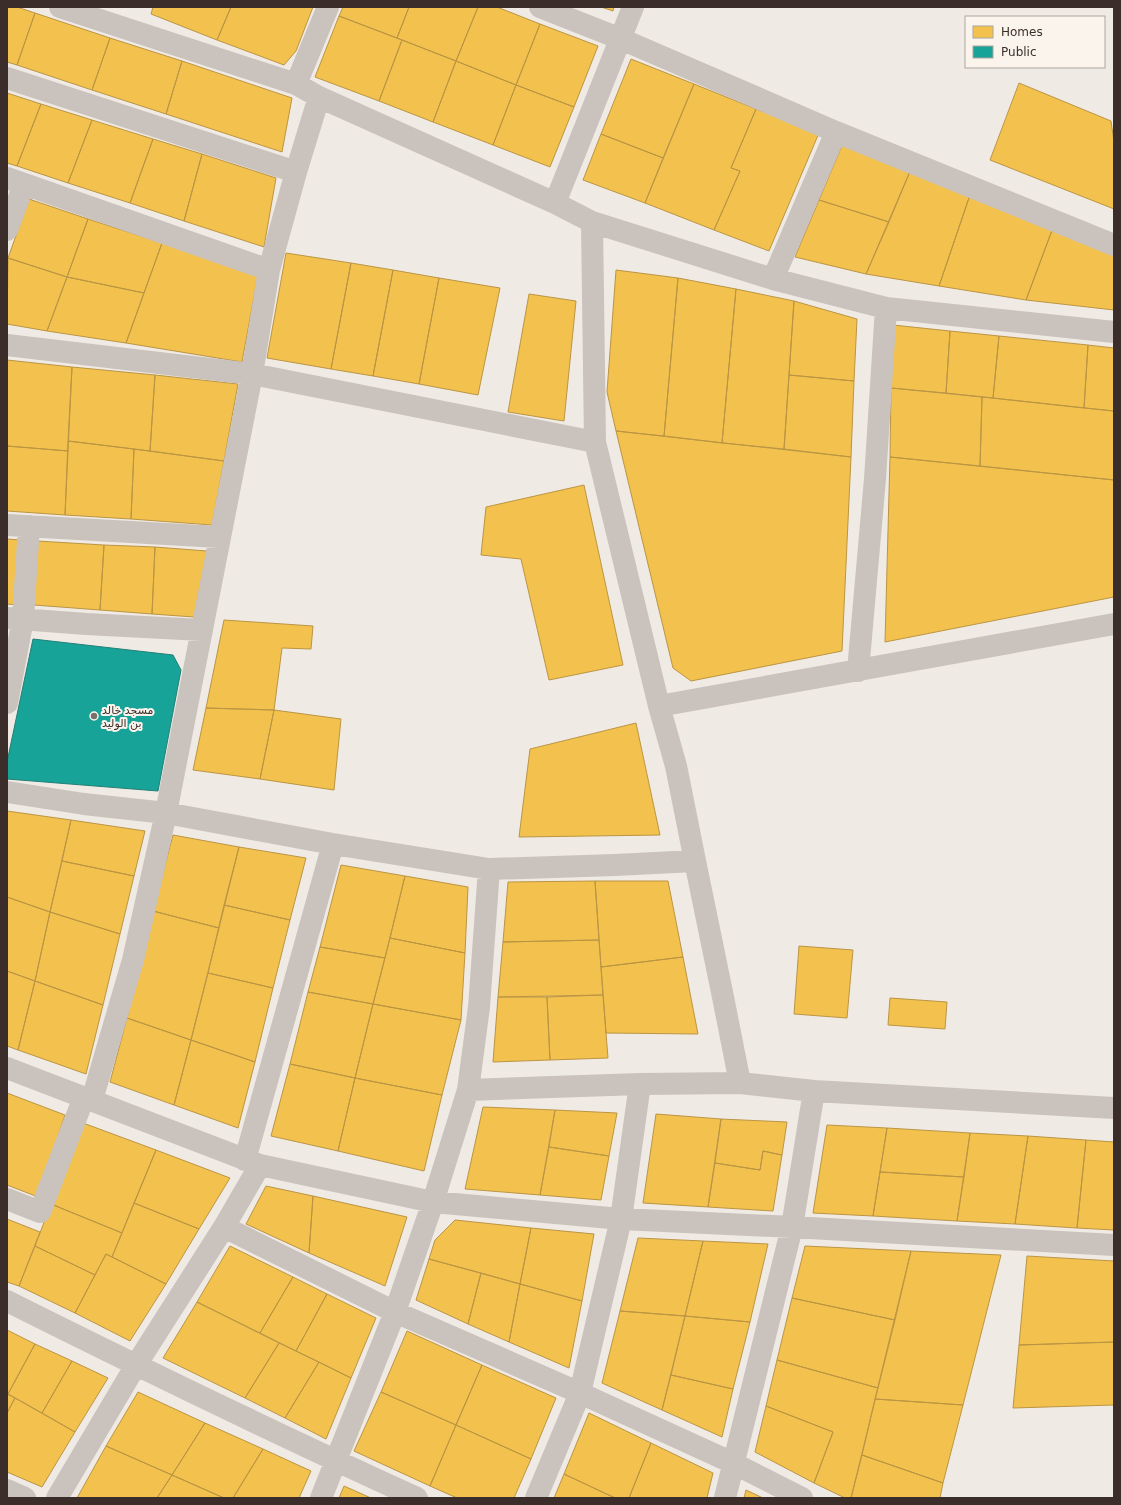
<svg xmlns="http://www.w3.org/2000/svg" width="1121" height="1505" viewBox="0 0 1121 1505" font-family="'DejaVu Sans','Noto Naskh Arabic',sans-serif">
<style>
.homes{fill:#f2c14e;stroke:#bb9543}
.public{fill:#17a398;stroke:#228077}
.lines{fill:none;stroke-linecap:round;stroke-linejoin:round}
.minor{stroke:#c9c2bd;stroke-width:22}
.poi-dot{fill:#7a706b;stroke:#fbf4ed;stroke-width:1.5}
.labels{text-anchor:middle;stroke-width:4;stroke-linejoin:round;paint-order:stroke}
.poi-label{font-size:11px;fill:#3b2e2a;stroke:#fbf4ed;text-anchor:start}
</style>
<rect width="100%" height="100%" fill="#f0eae4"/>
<!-- homes -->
<path class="homes" d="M 7,7 L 17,7 L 35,13 L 17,65 L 7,62 Z
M 153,7 L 231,7 L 217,40 L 151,14 Z
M 231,7 L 313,7 L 296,51 L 284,65 L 217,40 Z
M 343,7 L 409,7 L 397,38 L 339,16 Z
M 409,7 L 478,7 L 456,61 L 397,38 Z
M 478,7 L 497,7 L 540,24 L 516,85 L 456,61 Z
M 601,7 L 614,7 L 613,11 Z
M 35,13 L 110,38 L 92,90 L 17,65 Z
M 339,16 L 402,40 L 379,101 L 315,77 Z
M 540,24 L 598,46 L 574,107 L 516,85 Z
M 110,38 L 182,61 L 166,114 L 92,90 Z
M 402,40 L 456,61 L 433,122 L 379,101 Z
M 631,59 L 694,84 L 663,158 L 601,134 Z
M 182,61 L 292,98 L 282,152 L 166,114 Z
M 456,61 L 516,85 L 493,145 L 433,122 Z
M 1019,83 L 1111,121 L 1114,142 L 1114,209 L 990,160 Z
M 694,84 L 756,109 L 731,168 L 740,171 L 714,230 L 645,203 Z
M 516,85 L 574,107 L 550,167 L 493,145 Z
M 7,93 L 41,104 L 17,166 L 7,163 Z
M 41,104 L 92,120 L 68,183 L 17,166 Z
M 756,109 L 819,133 L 769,251 L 714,230 L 740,171 L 731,168 Z
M 92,120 L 153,139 L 130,203 L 68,183 Z
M 601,134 L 663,158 L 645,203 L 583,180 Z
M 153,139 L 202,154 L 184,221 L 130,203 Z
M 843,143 L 911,169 L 889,222 L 819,200 Z
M 202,154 L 276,178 L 264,247 L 184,221 Z
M 911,169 L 971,192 L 939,286 L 866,274 Z
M 971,192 L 1054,225 L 1026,300 L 939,286 Z
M 29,199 L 88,219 L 67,277 L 8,258 Z
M 819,200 L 889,222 L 866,274 L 795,257 Z
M 88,219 L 162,243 L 144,293 L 67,277 Z
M 1054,225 L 1114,249 L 1114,310 L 1026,300 Z
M 162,243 L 258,275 L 242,362 L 126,343 Z
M 286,253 L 351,263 L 331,369 L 267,358 Z
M 8,258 L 67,277 L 47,331 L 7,324 Z
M 351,263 L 393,270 L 373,376 L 331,369 Z
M 393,270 L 439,278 L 419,384 L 373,376 Z
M 616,270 L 678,278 L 664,436 L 616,431 L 607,392 Z
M 67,277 L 144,293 L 126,343 L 47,331 Z
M 439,278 L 500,288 L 478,395 L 419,384 Z
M 678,278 L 736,289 L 722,443 L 664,436 Z
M 736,289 L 794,301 L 784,449 L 722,443 Z
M 529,294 L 576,301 L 564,421 L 508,412 Z
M 794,301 L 857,319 L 854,381 L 789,375 Z
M 893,325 L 950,331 L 946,393 L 891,388 Z
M 950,331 L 999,336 L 993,398 L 946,393 Z
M 999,336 L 1088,345 L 1084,408 L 993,398 Z
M 1088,345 L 1114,348 L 1114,411 L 1084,408 Z
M 7,360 L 72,367 L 68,451 L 7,446 Z
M 72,367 L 155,375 L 150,451 L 68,441 Z
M 155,375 L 238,384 L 224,461 L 150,451 Z
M 789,375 L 854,381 L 851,457 L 784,449 Z
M 891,388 L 982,397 L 980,466 L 890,457 Z
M 982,397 L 1114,411 L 1114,480 L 980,466 Z
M 616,431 L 851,457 L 842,651 L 691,681 L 673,668 Z
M 68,441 L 134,449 L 131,519 L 65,515 Z
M 7,446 L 68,451 L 65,515 L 7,511 Z
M 134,449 L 224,461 L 212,525 L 131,519 Z
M 890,457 L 1114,480 L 1114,597 L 885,642 Z
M 584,485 L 623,665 L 549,680 L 521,559 L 481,555 L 486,507 Z
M 7,539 L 21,540 L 18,605 L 7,604 Z
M 37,541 L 104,545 L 100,610 L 34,605 Z
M 104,545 L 155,547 L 152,614 L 100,610 Z
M 155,547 L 207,551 L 194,617 L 152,614 Z
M 224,620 L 313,626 L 311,649 L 282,648 L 274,710 L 206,708 Z
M 206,708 L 274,710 L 260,779 L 193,770 Z
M 274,710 L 341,719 L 334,790 L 260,779 Z
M 636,723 L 660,835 L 519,837 L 530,749 Z
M 7,811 L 71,820 L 50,912 L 7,897 Z
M 71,820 L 145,831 L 134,876 L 62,861 Z
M 173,835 L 239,847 L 219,928 L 153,911 Z
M 239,847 L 306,858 L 290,920 L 224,905 Z
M 62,861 L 134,876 L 120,934 L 50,912 Z
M 341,865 L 405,876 L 385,958 L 320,947 Z
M 405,876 L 468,887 L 465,953 L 390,938 Z
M 595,881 L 668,881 L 683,957 L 601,967 Z
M 595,881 L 599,940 L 503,942 L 508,882 Z
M 7,897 L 50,912 L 35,981 L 7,971 Z
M 224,905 L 290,920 L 273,988 L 208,973 Z
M 153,911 L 219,928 L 191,1040 L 127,1018 Z
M 50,912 L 120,934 L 103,1005 L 35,981 Z
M 390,938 L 465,953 L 461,1020 L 373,1004 Z
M 599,940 L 603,995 L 498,997 L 503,942 Z
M 799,946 L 853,950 L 847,1018 L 794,1014 Z
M 320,947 L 385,958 L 373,1004 L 308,992 Z
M 683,957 L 698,1034 L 606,1033 L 601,967 Z
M 7,971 L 35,981 L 18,1050 L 7,1046 Z
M 208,973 L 273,988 L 255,1062 L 191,1040 Z
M 35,981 L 103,1005 L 86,1074 L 18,1050 Z
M 308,992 L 373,1004 L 355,1078 L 290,1064 Z
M 603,995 L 608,1058 L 550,1060 L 547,997 Z
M 498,997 L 547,997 L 550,1060 L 493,1062 Z
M 890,998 L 947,1002 L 945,1029 L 888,1025 Z
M 373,1004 L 461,1020 L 442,1095 L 355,1078 Z
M 127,1018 L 191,1040 L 174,1105 L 110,1082 Z
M 191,1040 L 255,1062 L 238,1128 L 174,1105 Z
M 290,1064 L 355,1078 L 338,1151 L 271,1136 Z
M 355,1078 L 442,1095 L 424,1171 L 338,1151 Z
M 7,1093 L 65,1115 L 38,1197 L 7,1185 Z
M 483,1107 L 555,1110 L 540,1195 L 465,1189 Z
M 555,1110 L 617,1113 L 609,1156 L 549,1147 Z
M 656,1114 L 721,1119 L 708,1207 L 643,1203 Z
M 721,1119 L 787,1122 L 782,1155 L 763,1151 L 760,1170 L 715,1163 Z
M 83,1123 L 156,1150 L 122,1233 L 51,1204 Z
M 827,1125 L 887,1128 L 873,1216 L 813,1213 Z
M 887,1128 L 970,1133 L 964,1177 L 880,1172 Z
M 970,1133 L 1028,1136 L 1015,1224 L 957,1221 Z
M 1028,1136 L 1086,1140 L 1077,1228 L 1015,1224 Z
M 1086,1140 L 1114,1142 L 1114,1230 L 1077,1228 Z
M 549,1147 L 609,1156 L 601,1200 L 540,1195 Z
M 156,1150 L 230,1178 L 199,1229 L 134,1203 Z
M 763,1151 L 782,1155 L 773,1211 L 708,1207 L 715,1163 L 760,1170 Z
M 880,1172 L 964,1177 L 957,1221 L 873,1216 Z
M 266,1186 L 313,1196 L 309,1253 L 246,1224 Z
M 313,1196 L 407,1217 L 385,1286 L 309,1253 Z
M 134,1203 L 199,1229 L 166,1284 L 112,1257 Z
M 51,1204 L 122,1233 L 112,1257 L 106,1254 L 95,1275 L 35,1246 Z
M 7,1219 L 40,1232 L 19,1286 L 7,1282 Z
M 455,1220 L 531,1228 L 520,1284 L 429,1259 L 435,1240 Z
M 531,1228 L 594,1234 L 582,1301 L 520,1284 Z
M 638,1238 L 703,1241 L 685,1316 L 620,1311 Z
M 703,1241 L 768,1244 L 750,1322 L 685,1316 Z
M 35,1246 L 95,1275 L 75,1313 L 19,1286 Z
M 230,1246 L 293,1277 L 260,1333 L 197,1302 Z
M 805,1246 L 911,1251 L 895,1320 L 792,1298 Z
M 911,1251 L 1001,1255 L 963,1405 L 875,1399 Z
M 106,1254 L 166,1284 L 130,1341 L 75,1313 Z
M 1027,1256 L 1114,1261 L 1114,1342 L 1019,1345 Z
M 429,1259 L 481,1273 L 468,1324 L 416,1300 Z
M 481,1273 L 520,1284 L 509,1342 L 468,1324 Z
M 293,1277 L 327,1294 L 296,1351 L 260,1333 Z
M 520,1284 L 582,1301 L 569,1368 L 509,1342 Z
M 327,1294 L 376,1318 L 351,1378 L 296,1351 Z
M 792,1298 L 895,1320 L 878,1388 L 777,1360 Z
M 197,1302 L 279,1343 L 245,1398 L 163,1358 Z
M 620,1311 L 685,1316 L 662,1410 L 602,1383 Z
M 685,1316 L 750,1322 L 733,1389 L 671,1375 Z
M 7,1330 L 35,1344 L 8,1394 L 7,1394 Z
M 407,1331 L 482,1365 L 456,1425 L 381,1392 Z
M 1114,1342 L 1114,1405 L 1013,1408 L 1019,1345 Z
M 279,1343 L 319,1362 L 285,1418 L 245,1398 Z
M 35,1344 L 72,1361 L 42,1413 L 8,1394 Z
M 777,1360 L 878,1388 L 851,1498 L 845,1498 L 814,1483 L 833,1432 L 766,1406 Z
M 72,1361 L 108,1378 L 75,1432 L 42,1413 Z
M 319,1362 L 351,1378 L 326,1439 L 285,1418 Z
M 482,1365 L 556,1398 L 531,1459 L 456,1425 Z
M 671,1375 L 733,1389 L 722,1437 L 662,1410 Z
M 138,1392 L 205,1423 L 172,1475 L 106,1446 Z
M 381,1392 L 456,1425 L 430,1486 L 354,1451 Z
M 7,1394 L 15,1398 L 7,1413 Z
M 15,1398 L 75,1432 L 42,1487 L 7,1472 L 7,1413 Z
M 875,1399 L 963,1405 L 943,1483 L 862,1455 Z
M 766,1406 L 833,1432 L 814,1483 L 755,1452 Z
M 589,1413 L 651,1443 L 629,1498 L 615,1498 L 564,1474 Z
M 205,1423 L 263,1449 L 233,1498 L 224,1498 L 172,1475 Z
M 456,1425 L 531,1459 L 514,1498 L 457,1498 L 430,1486 Z
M 651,1443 L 713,1473 L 707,1498 L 629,1498 Z
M 106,1446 L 172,1475 L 157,1498 L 77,1498 Z
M 263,1449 L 311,1471 L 299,1498 L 233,1498 Z
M 862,1455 L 943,1483 L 940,1498 L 851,1498 Z
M 564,1474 L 615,1498 L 554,1498 Z
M 172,1475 L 224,1498 L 157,1498 Z
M 344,1486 L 371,1498 L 339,1498 Z
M 746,1490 L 763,1498 L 744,1498 Z"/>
<!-- public -->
<path class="public" d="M 33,639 L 173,655 L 181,670 L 158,791 L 7,779 L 7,762 Z"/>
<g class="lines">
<!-- minor -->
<path class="minor" d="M 60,7 L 296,84 L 319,97 L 555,203 L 592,222 L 773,279 L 886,308 L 1114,332
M 540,7 L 621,39 L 836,132 L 1114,245
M 7,78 L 296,172
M 296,84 L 328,7
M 7,178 L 269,270
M 555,203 L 633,7
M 7,230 L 24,184
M 773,279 L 836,132
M 7,345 L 252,374 L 595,442 L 592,222
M 595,442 L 659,706
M 7,525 L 219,537
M 7,618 L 86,624 L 202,630
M 858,671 L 875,479 L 886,308
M 7,703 L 23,619 L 29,526
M 7,792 L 84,804 L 166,813 L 333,844 L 489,869 L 615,865 L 695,861 L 723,997 L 740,1083 L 814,1091 L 1114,1108
M 695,861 L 676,766 L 659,706 L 1114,624
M 7,1068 L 260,1165 L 433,1202 L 621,1219 L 792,1227 L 1114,1245
M 468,1090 L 640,1084 L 740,1083
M 92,1100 L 133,960 L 166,813 L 252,374 L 269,270 L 296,172 L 319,97
M 245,1160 L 333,844
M 7,1199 L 40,1212 L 84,1097
M 224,1227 L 395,1312 L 580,1393 L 733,1463 L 802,1498
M 7,1301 C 143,1369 279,1435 417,1498
M 7,1490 L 25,1498
M 57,1498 L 136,1365 L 224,1227 L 260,1165
M 321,1498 L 395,1312 L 433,1202 L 468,1090 L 479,1007 L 489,869
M 536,1498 L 580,1393 L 621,1219 L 640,1084
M 725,1498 L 792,1227 L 814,1091"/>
</g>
<!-- markers -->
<circle class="poi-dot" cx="94" cy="716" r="4"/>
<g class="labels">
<!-- poi labels -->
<g class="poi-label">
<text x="102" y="714">مسجد خالد<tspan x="102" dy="13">بن الوليد</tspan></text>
</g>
</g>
<!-- border -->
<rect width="1121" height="1505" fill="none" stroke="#3b2e2a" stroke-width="16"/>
<!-- legend -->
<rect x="965" y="16" width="140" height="52" fill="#fbf4ed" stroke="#aea59f"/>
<rect x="973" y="26" width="20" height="12" fill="#f2c14e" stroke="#aea59f"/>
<text x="1001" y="36" font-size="12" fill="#3b2e2a">Homes</text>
<rect x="973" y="46" width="20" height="12" fill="#17a398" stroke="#aea59f"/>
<text x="1001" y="56" font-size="12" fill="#3b2e2a">Public</text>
</svg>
